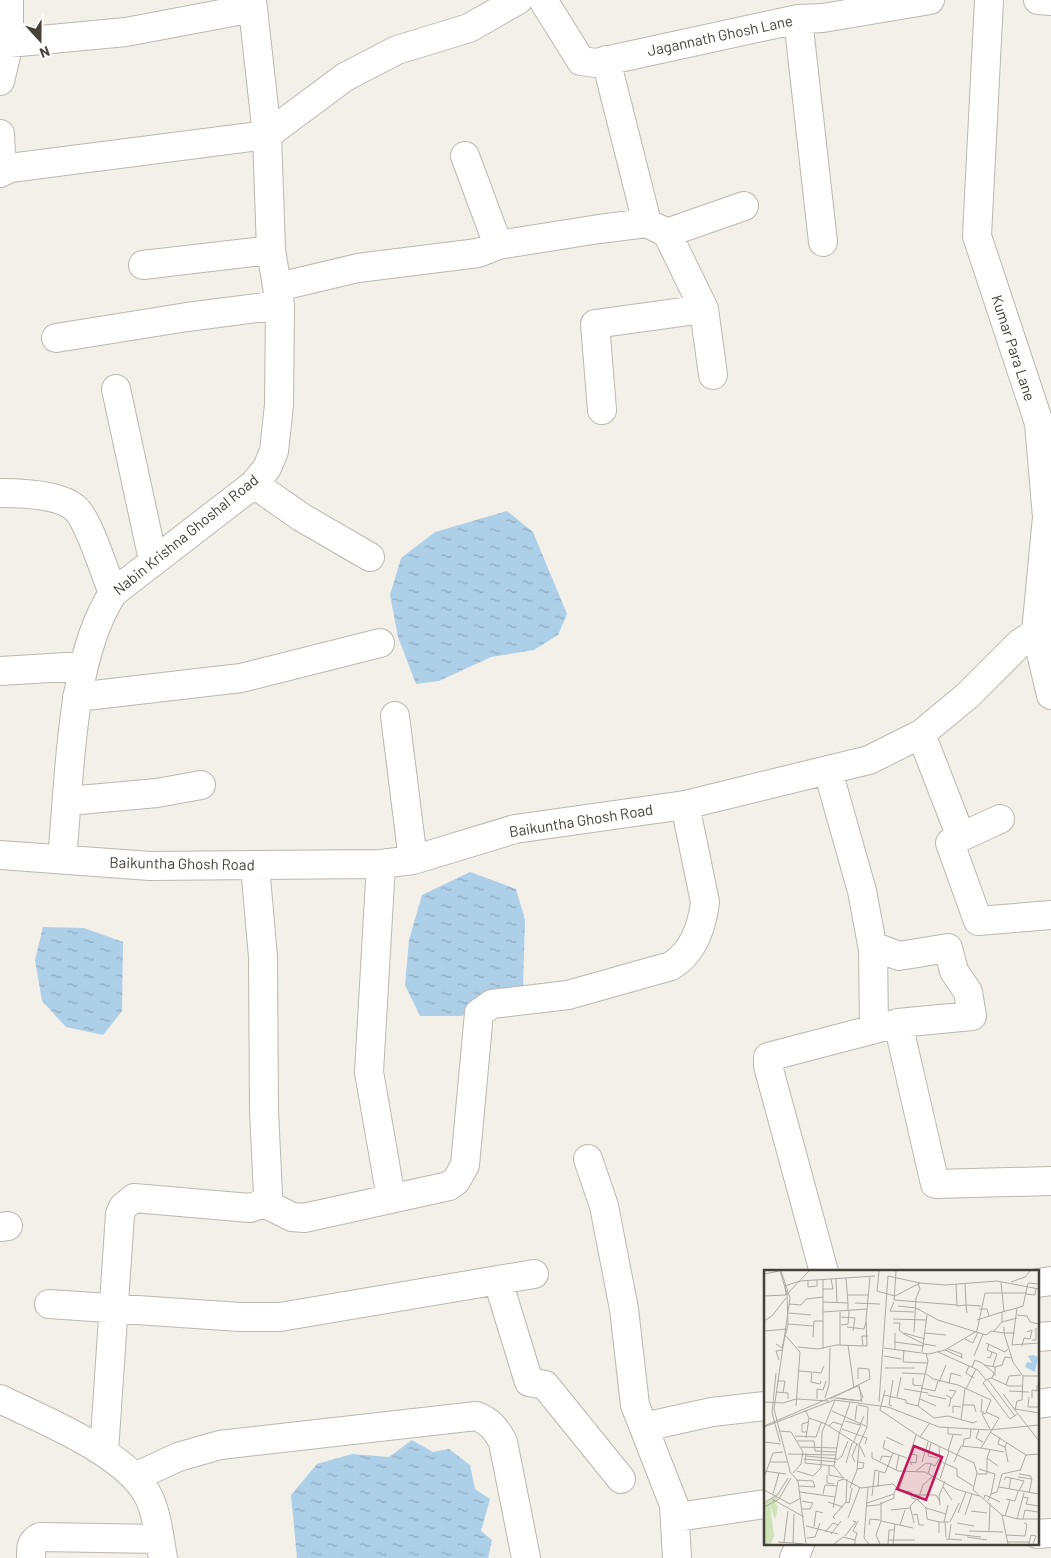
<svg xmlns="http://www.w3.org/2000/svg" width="1051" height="1558" viewBox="0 0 1051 1558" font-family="Barlow,sans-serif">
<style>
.water{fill:url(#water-ripples)}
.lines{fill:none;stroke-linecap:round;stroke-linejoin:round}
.pedestrian-casing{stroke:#bdb7ad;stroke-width:30}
.minor-casing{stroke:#bdb7ad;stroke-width:30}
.pedestrian{stroke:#fff;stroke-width:28}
.minor{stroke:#fff;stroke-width:28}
.labels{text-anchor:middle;stroke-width:4.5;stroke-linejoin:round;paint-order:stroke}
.street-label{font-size:15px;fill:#454038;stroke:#fff}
.inset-road{fill:none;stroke:#adaaa2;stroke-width:1}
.view{fill:#c2185b;fill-opacity:0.15;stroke:#c2185b;stroke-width:2.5}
.inset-edge{fill:none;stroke:#454038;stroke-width:2.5}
</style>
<defs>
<pattern id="water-ripples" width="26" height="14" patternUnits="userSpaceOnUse" patternTransform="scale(1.25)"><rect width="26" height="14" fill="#adcfe8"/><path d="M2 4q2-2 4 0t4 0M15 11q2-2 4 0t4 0" fill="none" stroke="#8fa9bd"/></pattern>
</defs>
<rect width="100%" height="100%" fill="#f2f0e9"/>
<!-- water -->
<path class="water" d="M 507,511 L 533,532 L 567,614 L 558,635 L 534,650 L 491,657 L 439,681 L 416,684 L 398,637 L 390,595 L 401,558 L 435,532 Z
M 470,872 L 516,889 L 525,920 L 523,989 L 480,1005 L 462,1016 L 420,1016 L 405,985 L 409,940 L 422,895 Z
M 43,927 L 84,928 L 123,942 L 122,1011 L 103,1035 L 66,1027 L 42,1001 L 35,960 Z
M 412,1440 L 433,1452 L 449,1449 L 470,1465 L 475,1489 L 490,1499 L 481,1531 L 492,1540 L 488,1558 L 297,1558 L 291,1495 L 317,1464 L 352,1454 L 389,1457 Z"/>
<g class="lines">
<!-- pedestrian casing -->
<g class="pedestrian-casing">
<path id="pedestrian" d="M 77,697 L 241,678 L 380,643"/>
</g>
<!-- minor casing -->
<g class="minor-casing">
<path id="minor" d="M 543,0 L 581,61 L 596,63 L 798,19 L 823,18 L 930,0
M 989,0 L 977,236 L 1039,423 L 1047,517 L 1036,632 L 1051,695
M 1038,0 L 1051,1
M 798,19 L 823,242
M 9,43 L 126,32 L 253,8
M 606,60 L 647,223
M 0,81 L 9,43 L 9,0
M 0,134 L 2,172
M 465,156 L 498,245
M 0,173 L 10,168 L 267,135 L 345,77 L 397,50 L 469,28 L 518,0
M 667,233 L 704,309 L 713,375
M 143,265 L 271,250
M 278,287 L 358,268 L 478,253 L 498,245 L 599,229 L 647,223 L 667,233 L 744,206
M 56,338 L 187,317 L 280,305
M 116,389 L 153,560
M 602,410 L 595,324 L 704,309
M 254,484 L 301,517 L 370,557
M 0,493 C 20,493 59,494 75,508 C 89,520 105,574 113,593
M 0,671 L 83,666
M 395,716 L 413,860
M 921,734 L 961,837 L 950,843 L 978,921 L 1051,915
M 828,771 L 862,891 L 873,950 L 874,1028
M 68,801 L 157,793 L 201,785
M 961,837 L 1000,819
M 0,855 L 150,866 L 381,864 L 413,860 L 515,829 L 685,805 L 869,760 L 921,734 L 967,696 L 1020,643 L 1051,623
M 62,859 C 70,778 69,661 113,593 L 254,484 L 267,468 L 274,451 L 279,405 L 280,305 L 271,250 L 267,135 L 252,0
M 381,864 L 369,1072 L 391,1198
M 898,1023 L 935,1184 L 1051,1181
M 588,1159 L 604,1206 L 624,1309 L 635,1405 L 674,1505 L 677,1558
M 264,1203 L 292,1217 L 304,1218 L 449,1186 L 456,1181 L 465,1165 L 479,1013 L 492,1004 L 568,995 L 671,966 C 694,952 702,927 705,902 L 685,805
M 0,1227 L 8,1226
M 824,1272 L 768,1066 L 768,1057 L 898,1023 L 972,1016 L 968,992 L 954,971 L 948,948 L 899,956 L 878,948 L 873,950
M 498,1281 L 529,1382 L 545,1385 L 621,1479
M 1037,1283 L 1051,1281
M 49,1304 L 240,1317 L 280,1317 L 534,1274
M 1037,1337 L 1051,1336
M 0,1399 C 43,1420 121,1451 146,1492 C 157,1510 159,1537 163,1558
M 1037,1404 L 1051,1402
M 644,1427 L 712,1412 L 765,1406
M 104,1452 L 120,1214 L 123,1207 L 134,1198 L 250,1208 L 264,1203 L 268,1195 L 264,1111 L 263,957 L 255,866
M 135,1477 L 178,1457 L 220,1445 L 476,1416 C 490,1421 496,1429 503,1442 L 526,1558
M 677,1517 L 765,1504
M 1037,1534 L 1051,1533
M 31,1558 C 31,1548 30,1542 40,1537 L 159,1539
M 794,1558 L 800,1544"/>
</g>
<!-- pedestrian -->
<use href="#pedestrian" class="pedestrian"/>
<!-- minor -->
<use href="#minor" class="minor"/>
</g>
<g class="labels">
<!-- street labels -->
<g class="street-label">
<text transform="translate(720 36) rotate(-12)" y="5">Jagannath Ghosh Lane</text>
<text transform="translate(1013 348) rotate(72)" y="5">Kumar Para Lane</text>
<text transform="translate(186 535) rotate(-39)" y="5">Nabin Krishna Ghoshal Road</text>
<text transform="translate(581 821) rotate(-9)" y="5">Baikuntha Ghosh Road</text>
<text transform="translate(182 864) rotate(1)" y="5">Baikuntha Ghosh Road</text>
</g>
</g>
<!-- overview -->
<g transform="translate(764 1270)">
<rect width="275" height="275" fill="#f2f0e9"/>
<path d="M 15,224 L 11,233 L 14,237 L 11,250 L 6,235 L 10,266 L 7,274 L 0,274 L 0,234 Z" fill="#cee2b7"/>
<path d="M 270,85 L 274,87 L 271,102 L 261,97 L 263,92 L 268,93 L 264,86 Z" fill="#adcfe8"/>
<path class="inset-road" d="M 17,1 L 26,28 L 10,139 L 26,201M 115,1 L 113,21 L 131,26 L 156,13 L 181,15 L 233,11 L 275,19M 132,1 L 130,30 L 193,35M 0,4 L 15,1M 82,8 L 84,33M 72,9 L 73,32M 44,10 L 44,17 L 53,16 L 53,10M 59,10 L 59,79M 237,12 L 240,42M 247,12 L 261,7 L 266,1M 201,13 L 202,35 L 217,36M 192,14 L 193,36 L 202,35 L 203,43M 59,19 L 69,19 L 67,9M 262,24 L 271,25 L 272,19M 22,25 L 21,16 L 36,11 L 111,6M 84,25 L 104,25M 0,26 L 22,25 L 45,1M 59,32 L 84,33 L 84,41M 130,32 L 126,41 L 150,42M 91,33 L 116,34M 25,34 L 37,35 L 42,29 L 59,27M 134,36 L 152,38M 152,38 L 174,50 L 222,65 L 227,61 L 240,63 L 249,92 L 259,106 L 258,130 L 253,131 L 251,140 L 275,171M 215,39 L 223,39 L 225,46M 59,42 L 103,39M 76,42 L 76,75M 25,43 L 47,45M 253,45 L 263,46 L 266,52 L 275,54M 77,47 L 91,48 L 89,61M 129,49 L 163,50M 213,50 L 238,42M 0,51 L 8,46 L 22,28M 238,52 L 238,42 L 253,38M 129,53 L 136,53 L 135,60 L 140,64 L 160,74 L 172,76M 24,54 L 49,56M 77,55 L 84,54 L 85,41M 83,57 L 100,59 L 102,52M 240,57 L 240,63 L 251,63M 0,61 L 23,59M 230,61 L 238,52 L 253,48M 150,62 L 152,28 L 156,19 L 154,14M 140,63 L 161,69M 161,63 L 182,65M 21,65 L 36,82 L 32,136M 49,67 L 50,51 L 59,51M 201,69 L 209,73 L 214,62M 268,70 L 272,70 L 272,58M 131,72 L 160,76M 222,73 L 241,82 L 244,79M 12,74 L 18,78 L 24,55 L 23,24 L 16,1M 84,75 L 90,118M 248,75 L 253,38 L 259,36 L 264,13 L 275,14M 248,75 L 275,73M 99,76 L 98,66 L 104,66M 258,76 L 260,68 L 266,69 L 268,60 L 263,62M 34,77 L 54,79 L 72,75 L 103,76 L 102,50 L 106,7M 120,78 L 165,84 L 181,80 L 213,61 L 221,23 L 263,23M 184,79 L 198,84 L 197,87M 131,80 L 131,63M 140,80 L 139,92 L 163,93M 181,80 L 199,88M 158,82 L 163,45M 174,82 L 214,100 L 222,110 L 219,113 L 246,149 L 253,144M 228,82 L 233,84 L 229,96M 120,86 L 137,89M 210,86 L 219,64M 223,87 L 226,88 L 228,82 L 223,80 L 225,74M 15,90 L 12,81 L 18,80M 220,95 L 231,97 L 231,106M 205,96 L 202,103 L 210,108M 208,97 L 211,90 L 218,93 L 230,103 L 228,108M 231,97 L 238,95 L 241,87 L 247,88M 121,98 L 151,98M 35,101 L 48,102 L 47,112 L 56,114 L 57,111M 49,102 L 57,103 L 60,96M 12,103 L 8,143 L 16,172M 138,103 L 161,104M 161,103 L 169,109 L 194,115 L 227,130 L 222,142 L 235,148 L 217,178 L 197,176 L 190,192M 259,106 L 275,106M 149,108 L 149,115 L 158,116M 222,110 L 227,108 L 245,116 L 259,116M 224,110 L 251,146M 13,111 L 21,111 L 19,123M 175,112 L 182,95M 185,114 L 187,103 L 197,106M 95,115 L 98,132M 242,115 L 245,106 L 257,105M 157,118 L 171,121 L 174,111M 140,119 L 164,123M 202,119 L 212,99M 121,120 L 116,140 L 156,167M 185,120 L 192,121 L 187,129M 245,121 L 265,122M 12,122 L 24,123 L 24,129M 239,124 L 251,140M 120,125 L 142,130 L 142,133 L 154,136 L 170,148 L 184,146 L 209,153 L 213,151M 164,125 L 182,129M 182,125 L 187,128 L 185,137M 133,127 L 137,107M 265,127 L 264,137 L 275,137M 61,128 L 65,115 L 66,78M 71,128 L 95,131 L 99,127M 74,128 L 98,131M 268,128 L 268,120 L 273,121 L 273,115M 53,129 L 53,119 L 59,120 L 62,111M 66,129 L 106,109 L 105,99 L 94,98 L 94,109M 156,129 L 172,136M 218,129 L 217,142 L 220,142M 0,132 L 19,133 L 32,129 L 65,131M 115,132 L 124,6 L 156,13M 94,135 L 104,137 L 103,157 L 95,175M 198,135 L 210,135 L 212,142M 128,136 L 125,135 L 129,110M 154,136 L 164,91 L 162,83M 251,139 L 275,143M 41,140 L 45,148 L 42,168M 68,141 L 102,156M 189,143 L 189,136 L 197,137M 222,143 L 218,144 L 226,159M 45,148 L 62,154 L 96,176 L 101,187M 197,149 L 201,119M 91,150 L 93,135M 81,151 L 96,155 L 100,146M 165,154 L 156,167 L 210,193 L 213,203 L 209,220 L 238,245 L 244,274M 0,156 L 94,116 L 99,127M 65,156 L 69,152 L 79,155M 0,157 L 70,130 L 124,137 L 175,157 L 225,160 L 275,155M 184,158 L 184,164 L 198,165M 78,159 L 103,168 L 101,174M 215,160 L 212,168 L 219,172M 16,161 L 27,162 L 39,182 L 37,194 L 29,203M 43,162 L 38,162 L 38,154 L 44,152M 226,162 L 262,185 L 275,184M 31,166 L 52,167 L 57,153M 122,167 L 139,175M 236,167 L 234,174 L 241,177 L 243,172M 121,170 L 119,178 L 129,183M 33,171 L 50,171 L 51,181 L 72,182M 0,172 L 17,174M 89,173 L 97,155M 167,173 L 164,186 L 174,188M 199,176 L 200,169 L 206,168 L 207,159M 37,177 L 73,178M 175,177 L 176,191 L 193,199 L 193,206 L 209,216M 241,177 L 244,192M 217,178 L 240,182M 226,180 L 223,188 L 234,196M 184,181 L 189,165M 108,182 L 108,188 L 134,201 L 161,202 L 192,219 L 215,226M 42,183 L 41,193 L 70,196 L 80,209M 24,184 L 72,185M 145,184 L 153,185 L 152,193 L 146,192 L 148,195M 42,186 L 73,189M 40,189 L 72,192M 73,190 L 78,186 L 84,171M 116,191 L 118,186 L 128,187M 6,192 L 23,192M 91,192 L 88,186 L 93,174M 158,192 L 164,172M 82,193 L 88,173M 65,195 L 65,205 L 80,208M 70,196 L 75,164 L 86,133M 93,199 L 99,198 L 100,193 L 94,192M 215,199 L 231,204 L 227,224M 132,200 L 135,185M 0,201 L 22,204M 25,201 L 34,211 L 42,274M 33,201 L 49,206M 152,201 L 162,193 L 168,194M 256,201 L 262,185M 164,204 L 167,194 L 171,196 L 175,189M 213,204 L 223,204 L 223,188M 255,204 L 267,206 L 267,209M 1,205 L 9,183 L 19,182M 63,205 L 63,213 L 70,214M 49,206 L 57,198 L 58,162 L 71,130M 169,206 L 159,215 L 154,230 L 162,238 L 182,244M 254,207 L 268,209 L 265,223M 247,208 L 260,211 L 255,221M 80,209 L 97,218 L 129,214 L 135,220 L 147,222 L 148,228 L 154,230M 176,209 L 185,181M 32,210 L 49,211M 240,210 L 242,207 L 247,208 L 245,219M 35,216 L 51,217 L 49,211M 104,217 L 100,268 L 105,274M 114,217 L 115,202M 179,217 L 188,230M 235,217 L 275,224M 86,218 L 93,200 L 95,176M 0,220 L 26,234 L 37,228M 135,220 L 152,165M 36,222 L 71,227M 9,224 L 15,203M 59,224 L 61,215 L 73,216M 147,225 L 172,225 L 176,232M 108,226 L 111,200 L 121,203 L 129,183 L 143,188M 259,227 L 264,228 L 262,234 L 275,236M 220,228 L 221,225 L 236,232M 8,229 L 40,247M 242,229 L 251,231 L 254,221M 38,231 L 49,233 L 46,239 L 38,239M 224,231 L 227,224 L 233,222 L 238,204 L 256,200M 64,232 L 79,237M 82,232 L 85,233 L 88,218M 117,232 L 117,251 L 149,258M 0,233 L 14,224 L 24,208M 103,233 L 130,224 L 132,218M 176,235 L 175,226 L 181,211M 103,236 L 114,235 L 130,228 L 130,224M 0,237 L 15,229 L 27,208M 69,238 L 74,211 L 80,209M 162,238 L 163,249 L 175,252M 127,240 L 146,238M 207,241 L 223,243M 194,243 L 202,222M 30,244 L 29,273 L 40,274M 149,245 L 153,244 L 155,255 L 160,255M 201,245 L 208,224M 238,245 L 254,249 L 275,249M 241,246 L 246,230M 84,248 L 96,217M 71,249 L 69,247 L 82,232 L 83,209M 253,249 L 260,223M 259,249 L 261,240 L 274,242M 180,252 L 184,235M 181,252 L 182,267M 186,252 L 195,233M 150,253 L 146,236 L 152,230M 193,253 L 210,256M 105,255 L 106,249 L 116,250M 136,255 L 141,240M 42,256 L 74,264M 50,257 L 52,241 L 59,243M 205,261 L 239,262M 61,262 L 69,253 L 74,255M 225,262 L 226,233M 175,263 L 175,252 L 185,252M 67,264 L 77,251M 191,264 L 217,267M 242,265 L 261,266 L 263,254 L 260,253M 81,266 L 92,252 L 89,251M 203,267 L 223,270M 43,268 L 51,267 L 56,253M 182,269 L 198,270M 185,269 L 187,254M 91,270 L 93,263 L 89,261 L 94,251M 124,270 L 151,270M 14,272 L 29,273M 20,272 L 24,241M 243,272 L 266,272M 70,274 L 79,267 L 91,270 L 91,274M 116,274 L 112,265 L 117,251M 124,274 L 125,260 L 130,260M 129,274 L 131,254M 265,274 L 267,265 L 272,266 L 269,274"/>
<path class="view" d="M 150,176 L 178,187 L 162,230 L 133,219 Z"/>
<rect width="275" height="275" class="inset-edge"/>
</g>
<!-- north arrow -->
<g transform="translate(40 40) rotate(159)" stroke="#ffffff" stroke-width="4" paint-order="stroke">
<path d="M0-4L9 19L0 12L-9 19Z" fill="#454038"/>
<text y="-8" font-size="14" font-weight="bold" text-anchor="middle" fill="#454038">N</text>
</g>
</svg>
